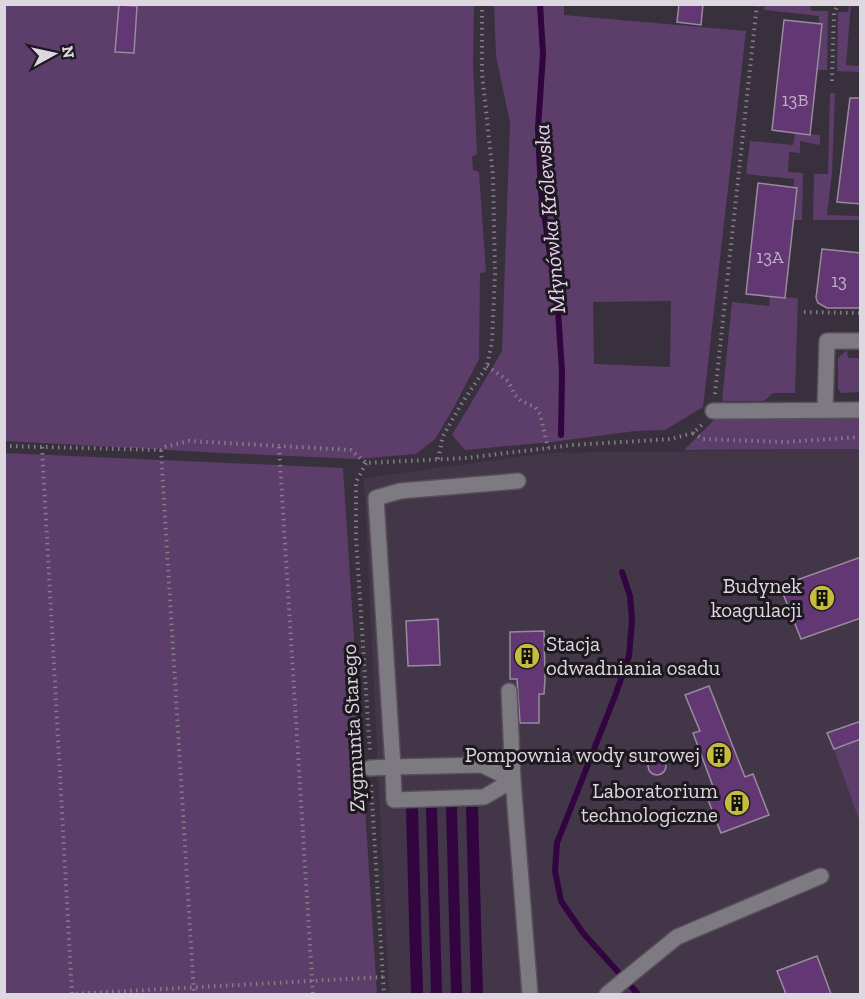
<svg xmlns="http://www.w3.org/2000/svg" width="865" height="999" viewBox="0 0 865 999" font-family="'Zilla Slab',serif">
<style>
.built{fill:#433649}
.green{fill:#5d3d6a;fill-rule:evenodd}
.water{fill:#320541}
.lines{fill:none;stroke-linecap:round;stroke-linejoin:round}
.stream{stroke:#320541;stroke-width:6}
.building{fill:#623774;stroke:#978c9c;stroke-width:1.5}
.minor-casing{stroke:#574e5a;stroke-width:18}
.path{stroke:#847d88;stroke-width:4;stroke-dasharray:1.5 4.5;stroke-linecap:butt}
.minor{stroke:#7e7a81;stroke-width:15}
.labels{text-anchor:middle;stroke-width:6;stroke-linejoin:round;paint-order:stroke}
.number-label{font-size:18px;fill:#beb0c5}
.poi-label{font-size:21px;fill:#ddd8e0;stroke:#1e191f;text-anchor:end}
.street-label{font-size:21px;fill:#ddd8e0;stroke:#1e191f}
.water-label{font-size:22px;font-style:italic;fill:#e9d0f4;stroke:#1e191f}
</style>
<rect width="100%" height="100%" fill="#39303d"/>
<!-- built -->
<path class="built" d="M 860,449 L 860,994 L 389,994 L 364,478 L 549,453 Z"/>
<!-- green -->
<path class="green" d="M 810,4 L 811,11 L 828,11 L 827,70 L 817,70 L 819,16 L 764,10 L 765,5 Z
M 4,5 L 474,5 L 473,64 L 477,154 L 472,157 L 473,170 L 479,172 L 486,272 L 480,273 L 479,359 L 453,409 L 435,439 L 416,454 L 357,459 L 223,453 L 5,441 Z
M 494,5 L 564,5 L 564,15 L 746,31 L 703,407 L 665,430 L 635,431 L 552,442 L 465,450 L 452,435 L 502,351 L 510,123 L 496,56 ZM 671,301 L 670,367 L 594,364 L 593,302 Z
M 849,5 L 851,5 L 846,65 L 860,66 L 860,72 L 837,71 L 838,12 L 848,12 Z
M 830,93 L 835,93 L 832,173 L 827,215 L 859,216 L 860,204 L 860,220 L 813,220 L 814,174 L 828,174 Z
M 795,133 L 820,135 L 820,145 L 800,141 L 800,153 L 789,152 L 788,172 L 803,173 L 802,220 L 793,220 L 797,188 L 794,187 L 794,179 L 746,174 L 750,141 L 793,145 Z
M 770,296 L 798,298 L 795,393 L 773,393 L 764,401 L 722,401 L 732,302 L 769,306 Z
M 847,350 L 848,358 L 860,358 L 860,392 L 841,393 L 838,389 L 838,358 Z
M 715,419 L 860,419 L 860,449 L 684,450 Z
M 5,453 L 343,468 L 377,994 L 5,994 Z
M 860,739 L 860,823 L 834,749 Z"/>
<!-- water -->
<path class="water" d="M 437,807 L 442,994 L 431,994 L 426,808 Z
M 446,807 L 457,807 L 462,994 L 451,994 Z
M 466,807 L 478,807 L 483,994 L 471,994 Z
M 406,808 L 418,808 L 423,994 L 411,994 Z"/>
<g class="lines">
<!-- stream -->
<path class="stream" d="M 540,4 L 543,54 L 538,128 L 541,192 L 558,311 L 562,372 L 561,435
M 622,572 L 630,596 L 632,620 L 629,656 L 615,696 L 557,843 L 555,871 L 561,901 L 583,933 L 638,994"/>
</g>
<!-- building -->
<path class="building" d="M 679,4 L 703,4 L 701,25 L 677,22 Z
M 119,5 L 137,6 L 134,53 L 115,52 Z
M 784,20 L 822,24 L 810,135 L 772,130 Z
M 850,98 L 861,98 L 861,204 L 837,202 Z
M 758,183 L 797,188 L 785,298 L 746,294 Z
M 822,249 L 861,253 L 861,308 L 827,308 L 818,303 L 816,298 Z
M 861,557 L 861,618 L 801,639 L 780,586 Z
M 438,619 L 440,665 L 408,666 L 406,621 Z
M 544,631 L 545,679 L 544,694 L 539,694 L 539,723 L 520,723 L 517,679 L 510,679 L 510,632 Z
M 709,686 L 745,777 L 753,774 L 769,815 L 721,833 L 705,792 L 714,789 L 693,733 L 700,731 L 685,695 Z
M 861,721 L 861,739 L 834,749 L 827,733 Z
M648 766a9 9 0 1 1 18 0a9 9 0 1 1-18 0Z
M 817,956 L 831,994 L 786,994 L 777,971 Z"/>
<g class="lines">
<!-- minor casing -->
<g class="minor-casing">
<path id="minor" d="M 825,410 L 827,341 L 860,341
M 713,411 L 860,410
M 509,691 L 513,780 L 530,994
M 482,765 L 513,780 L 484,797 L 394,800 L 393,767 Z
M 370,768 L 393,767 L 376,498 L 400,491 L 518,481
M 607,994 L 677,937 L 821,876"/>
</g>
<!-- path -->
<path class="path" d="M 832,81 L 834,13 L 838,4
M 804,312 L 860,313
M 487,366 L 508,381 L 515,395 L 521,401 L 535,407 L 540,414 L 548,448
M 715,394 L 757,4
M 693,433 L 703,439 L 784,442 L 860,437
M 4,446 L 161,450 L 165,447 L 189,441 L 351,450 L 366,463 L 466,458 L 573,445 L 671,439 L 693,433 L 704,423
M 42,447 L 72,994 L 383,977
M 279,447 L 313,994
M 161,450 L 194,994
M 438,459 L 443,436 L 462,403 L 487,366 L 492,342 L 495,274 L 493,176 L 482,73 L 482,4
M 366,463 L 356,482 L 356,538 L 370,753
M 371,785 L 384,994"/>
<!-- minor -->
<use href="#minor" class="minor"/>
</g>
<!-- icons -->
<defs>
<g id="building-disc" transform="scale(1.35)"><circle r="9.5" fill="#c5bc3d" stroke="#1e191f"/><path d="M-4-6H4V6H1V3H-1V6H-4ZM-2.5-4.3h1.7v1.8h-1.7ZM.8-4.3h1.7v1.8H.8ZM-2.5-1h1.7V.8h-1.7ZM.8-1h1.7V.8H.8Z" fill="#111"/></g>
</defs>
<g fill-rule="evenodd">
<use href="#building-disc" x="822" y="598"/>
<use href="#building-disc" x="527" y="656"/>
<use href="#building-disc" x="719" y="755"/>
<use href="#building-disc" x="737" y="803"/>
</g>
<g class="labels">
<!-- number labels -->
<g class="number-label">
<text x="795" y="106">13B</text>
<text x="770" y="263">13A</text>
<text x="839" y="287">13</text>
</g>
<!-- poi labels -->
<g class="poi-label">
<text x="802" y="593">Budynek<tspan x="802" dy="24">koagulacji</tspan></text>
<text x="546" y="651" text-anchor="start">Stacja<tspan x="546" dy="24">odwadniania osadu</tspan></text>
<text x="700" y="762">Pompownia wody surowej</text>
<text x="718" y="798">Laboratorium<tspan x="718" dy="24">technologiczne</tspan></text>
</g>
<!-- street labels -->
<g class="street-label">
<text transform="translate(353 728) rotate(-93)" y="7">Zygmunta Starego</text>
</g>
<!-- water labels -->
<g class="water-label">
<text transform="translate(549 219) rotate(-95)" y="8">Młynówka Królewska</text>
</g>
</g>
<!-- border -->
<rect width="865" height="999" fill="none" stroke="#ddd8e0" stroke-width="12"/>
<!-- north arrow -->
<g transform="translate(54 54) rotate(82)" stroke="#1e191f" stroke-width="4.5" paint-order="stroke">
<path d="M0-4.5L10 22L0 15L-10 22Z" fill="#ddd8e0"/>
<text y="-9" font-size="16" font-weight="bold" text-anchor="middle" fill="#ddd8e0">N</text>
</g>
</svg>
